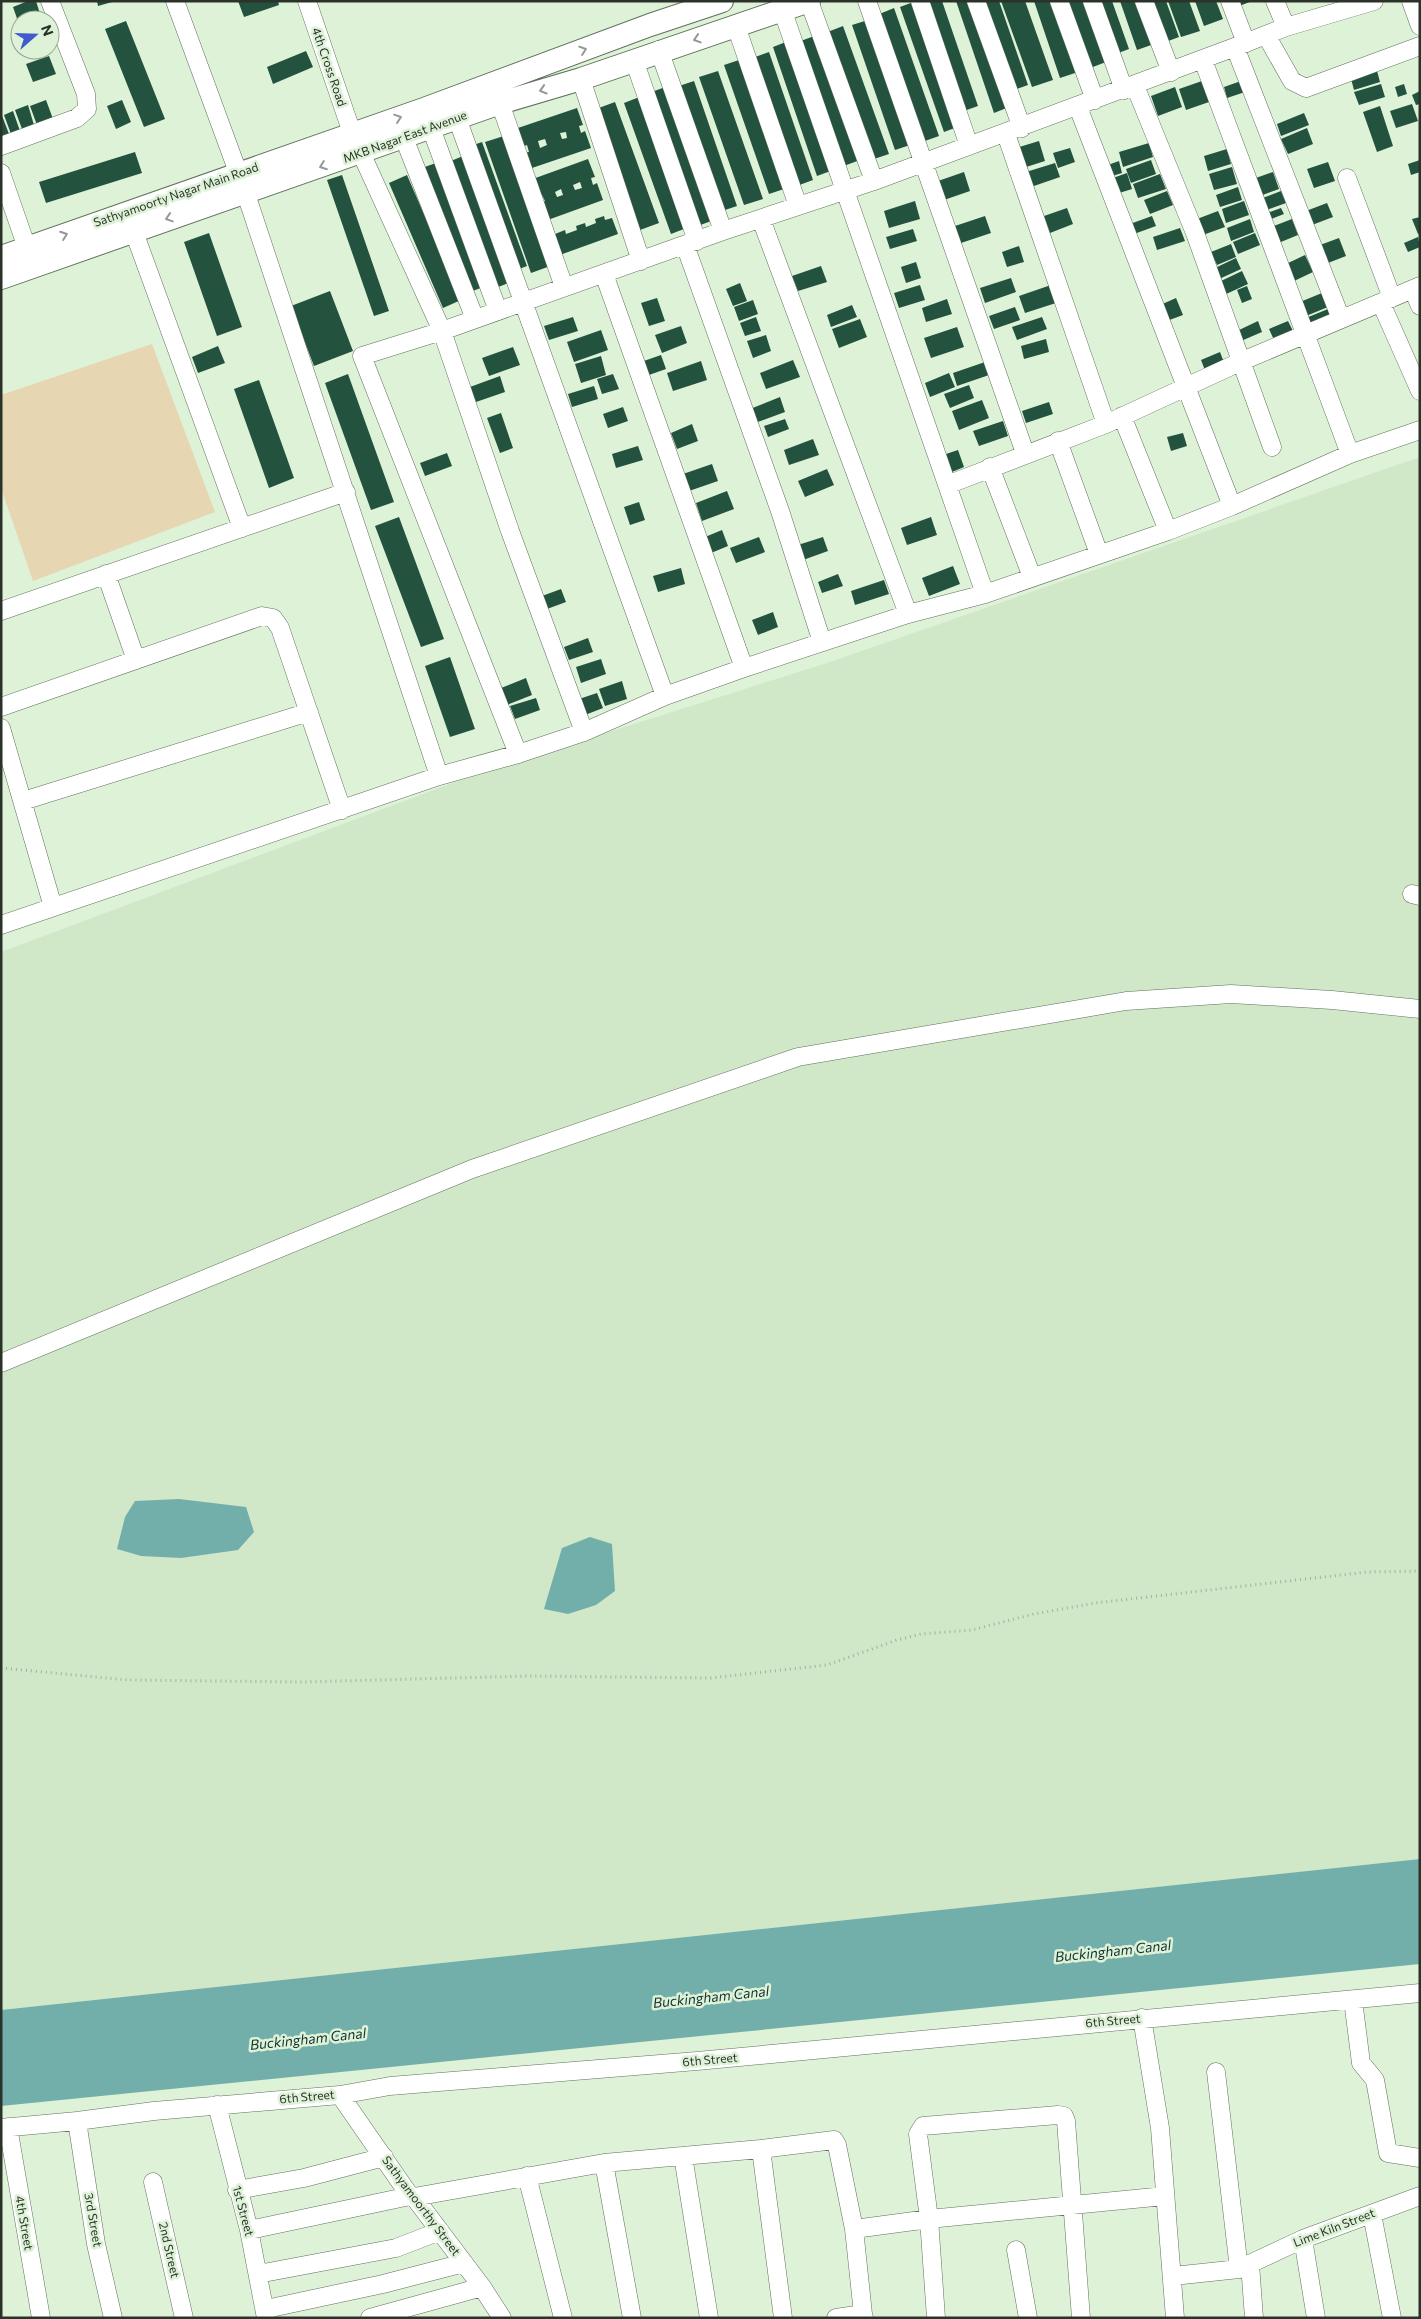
<svg xmlns="http://www.w3.org/2000/svg" width="1421" height="2319" viewBox="0 0 1421 2319" font-family="Commissioner,sans-serif">
<style>
.built{fill:#d0e7c8}
.green{fill:#e7d6b2}
.water{fill:#73afaa}
.building{fill:#23523f;fill-rule:evenodd}
.lines{fill:none;stroke-linecap:round;stroke-linejoin:round}
.minor-casing{stroke:#60715b;stroke-width:19}
.major-casing{stroke:#60715b;stroke-width:24}
.path{stroke:#a2b19d;stroke-width:3;stroke-dasharray:1 4;stroke-linecap:butt}
.minor{stroke:#fff;stroke-width:18}
.major{stroke:#fff;stroke-width:22}
.oneway{stroke:#959894}
.labels{text-anchor:middle;stroke-width:5;stroke-linejoin:round;paint-order:stroke}
.street-label{font-size:12px;fill:#2b3229;stroke:#def2d8}
.water-label{font-size:14px;font-style:italic;fill:#133130;stroke:#def2d8}
</style>
<rect width="100%" height="100%" fill="#def2d8"/>
<!-- built -->
<path class="built" d="M 1420,457 L 1420,1859 L 1,2010 L 1,952 L 482,772 L 827,663 Z"/>
<!-- green -->
<path class="green" d="M 152,344 L 215,512 L 33,581 L 1,488 L 1,395 Z"/>
<!-- water -->
<path class="water" d="M 179,1499 L 246,1507 L 254,1532 L 238,1550 L 181,1558 L 141,1556 L 117,1549 L 125,1517 L 135,1501 Z
M 590,1537 L 612,1544 L 615,1591 L 596,1605 L 568,1614 L 544,1609 L 562,1548 Z
M 1420,1859 L 1420,1964 L 1,2106 L 1,2010 Z"/>
<!-- building -->
<path class="building" d="M 28,1 L 36,1 L 41,17 L 31,20 L 20,20 L 20,27 L 13,7 Z
M 97,1 L 112,1 L 112,2 L 98,6 Z
M 238,1 L 278,1 L 279,5 L 244,17 Z
M 916,1 L 960,126 L 944,132 L 900,7 Z
M 923,1 L 942,1 L 978,106 L 961,112 Z
M 956,1 L 973,1 L 1009,107 L 994,113 Z
M 979,1 L 999,1 L 1028,85 L 1011,91 Z
M 1001,1 L 1025,1 L 1053,80 L 1032,87 Z
M 1034,1 L 1054,1 L 1078,72 L 1060,78 Z
M 1061,1 L 1084,1 L 1106,62 L 1085,70 Z
M 1094,1 L 1112,1 L 1129,49 L 1113,55 Z
M 1120,1 L 1139,1 L 1154,44 L 1137,50 Z
M 1147,1 L 1166,1 L 1179,37 L 1163,43 Z
M 1168,1 L 1189,1 L 1200,31 L 1181,37 Z
M 1195,1 L 1216,1 L 1223,19 L 1204,26 Z
M 1235,1 L 1252,1 L 1237,7 Z
M 894,8 L 939,136 L 922,142 L 877,15 Z
M 868,20 L 910,145 L 895,150 L 852,25 Z
M 126,21 L 165,119 L 144,127 L 105,29 Z
M 843,26 L 889,154 L 871,160 L 825,33 Z
M 817,35 L 860,160 L 841,167 L 798,42 Z
M 791,40 L 836,169 L 817,176 L 773,47 Z
M 306,51 L 313,67 L 273,84 L 267,67 Z
M 769,52 L 813,180 L 794,187 L 750,59 Z
M 49,56 L 56,74 L 33,82 L 26,64 Z
M 742,59 L 787,188 L 769,194 L 724,65 Z
M 1376,67 L 1380,82 L 1354,90 L 1350,75 Z
M 718,71 L 763,199 L 744,205 L 699,77 Z
M 694,81 L 737,206 L 719,212 L 676,87 Z
M 1202,81 L 1209,102 L 1186,110 L 1179,89 Z
M 1241,81 L 1245,92 L 1227,98 L 1224,87 Z
M 1381,84 L 1385,97 L 1359,105 L 1354,92 Z
M 1404,84 L 1407,94 L 1398,97 L 1395,87 Z
M 668,86 L 714,220 L 695,227 L 649,93 Z
M 1175,87 L 1182,107 L 1158,116 L 1151,96 Z
M 1420,91 L 1420,104 L 1416,105 L 1412,95 Z
M 642,96 L 689,227 L 671,234 L 624,103 Z
M 46,100 L 53,119 L 37,125 L 30,106 Z
M 122,100 L 131,122 L 116,129 L 107,106 Z
M 615,102 L 659,223 L 640,230 L 596,109 Z
M 1412,104 L 1418,121 L 1396,128 L 1390,111 Z
M 28,105 L 34,125 L 22,129 L 15,110 Z
M 1380,106 L 1393,146 L 1377,152 L 1363,112 Z
M 577,108 L 583,125 L 579,126 L 581,133 L 585,131 L 591,148 L 529,169 L 524,153 L 529,152 L 527,145 L 522,147 L 515,129 ZM 566,132 L 567,138 L 562,139 L 560,133 ZM 545,139 L 547,145 L 540,148 L 538,141 Z
M 13,111 L 20,131 L 11,134 L 4,115 Z
M 1,113 L 9,134 L 1,137 Z
M 1304,113 L 1309,125 L 1281,136 L 1277,124 Z
M 1307,128 L 1313,144 L 1288,154 L 1281,139 Z
M 507,135 L 553,265 L 531,273 L 485,142 Z
M 1039,141 L 1045,161 L 1023,168 L 1016,148 Z
M 482,142 L 527,266 L 514,271 L 468,147 Z
M 1149,143 L 1153,157 L 1123,167 L 1119,152 Z
M 1070,148 L 1075,162 L 1058,168 L 1053,153 Z
M 1227,149 L 1231,164 L 1208,171 L 1204,156 Z
M 135,152 L 142,173 L 46,203 L 39,182 Z
M 468,154 L 513,281 L 496,288 L 446,163 Z
M 588,159 L 595,177 L 591,178 L 593,185 L 597,183 L 603,200 L 545,221 L 538,204 L 545,201 L 542,195 L 536,197 L 530,180 ZM 580,182 L 582,188 L 575,190 L 573,185 ZM 561,189 L 563,195 L 557,197 L 555,192 Z
M 1151,160 L 1156,174 L 1131,183 L 1126,169 Z
M 1420,160 L 1420,172 L 1411,175 L 1408,164 Z
M 1119,161 L 1122,173 L 1109,177 L 1105,166 Z
M 1328,162 L 1335,181 L 1314,188 L 1307,169 Z
M 436,163 L 486,286 L 470,292 L 419,169 Z
M 1055,163 L 1060,177 L 1031,187 L 1026,172 Z
M 1232,167 L 1237,184 L 1214,190 L 1209,174 Z
M 964,172 L 970,191 L 944,200 L 938,181 Z
M 1273,172 L 1279,189 L 1260,196 L 1253,179 Z
M 1127,173 L 1132,189 L 1116,194 L 1110,179 Z
M 1160,174 L 1166,189 L 1138,198 L 1133,184 Z
M 342,175 L 389,311 L 374,316 L 327,180 Z
M 407,175 L 461,300 L 443,308 L 389,183 Z
M 1238,187 L 1242,200 L 1220,207 L 1216,195 Z
M 1167,191 L 1173,205 L 1150,214 L 1144,200 Z
M 1281,191 L 1286,203 L 1264,211 L 1260,199 Z
M 915,201 L 920,219 L 889,228 L 884,211 Z
M 1244,201 L 1249,215 L 1226,223 L 1222,209 Z
M 1327,203 L 1333,217 L 1312,225 L 1306,211 Z
M 1067,208 L 1073,224 L 1050,233 L 1044,216 Z
M 1281,208 L 1284,214 L 1266,221 L 1264,214 Z
M 1218,211 L 1225,227 L 1203,235 L 1197,219 Z
M 604,216 L 605,220 L 612,218 L 618,234 L 557,256 L 551,238 L 556,236 L 555,234 L 565,230 L 566,234 L 577,230 L 576,226 L 585,223 L 586,227 L 596,223 L 595,219 Z
M 985,216 L 991,233 L 961,243 L 955,226 Z
M 1152,216 L 1156,226 L 1134,234 L 1130,224 Z
M 1420,217 L 1420,233 L 1418,234 L 1412,219 Z
M 1250,219 L 1254,232 L 1231,241 L 1227,228 Z
M 1292,219 L 1298,235 L 1276,244 L 1269,228 Z
M 1180,228 L 1185,241 L 1157,250 L 1153,237 Z
M 913,229 L 917,241 L 890,249 L 886,237 Z
M 209,233 L 242,327 L 217,336 L 184,242 Z
M 1255,233 L 1260,245 L 1238,254 L 1233,242 Z
M 1418,237 L 1420,247 L 1408,252 L 1404,243 Z
M 1339,238 L 1346,256 L 1328,263 L 1320,245 Z
M 1231,244 L 1236,257 L 1217,265 L 1211,252 Z
M 1019,246 L 1024,262 L 1007,267 L 1002,252 Z
M 1305,255 L 1313,272 L 1292,282 L 1284,265 Z
M 1236,258 L 1241,269 L 1217,280 L 1213,269 Z
M 916,262 L 921,278 L 906,283 L 901,267 Z
M 821,266 L 827,282 L 798,291 L 792,276 Z
M 1242,271 L 1248,284 L 1224,295 L 1219,282 Z
M 1011,278 L 1016,292 L 985,303 L 980,288 Z
M 740,283 L 747,301 L 733,306 L 726,289 Z
M 920,285 L 925,300 L 899,308 L 894,293 Z
M 1051,285 L 1056,303 L 1025,313 L 1019,296 Z
M 1247,286 L 1252,299 L 1242,303 L 1237,290 Z
M 330,291 L 353,351 L 314,366 L 291,306 Z
M 1322,293 L 1328,307 L 1306,316 L 1300,302 Z
M 657,298 L 665,321 L 649,326 L 641,303 Z
M 1176,298 L 1183,315 L 1164,322 L 1158,306 Z
M 947,299 L 952,314 L 926,322 L 922,308 Z
M 753,300 L 758,314 L 739,321 L 734,307 Z
M 852,305 L 857,317 L 831,327 L 827,315 Z
M 1015,307 L 1020,320 L 994,329 L 989,316 Z
M 1328,309 L 1332,319 L 1310,328 L 1306,318 Z
M 573,317 L 578,331 L 549,340 L 544,326 Z
M 756,317 L 761,331 L 745,336 L 740,323 Z
M 1042,317 L 1047,329 L 1017,340 L 1012,327 Z
M 860,319 L 867,337 L 839,348 L 832,329 Z
M 1258,321 L 1262,332 L 1241,341 L 1237,331 Z
M 1288,321 L 1294,333 L 1275,342 L 1269,329 Z
M 681,326 L 687,343 L 662,353 L 655,335 Z
M 957,327 L 964,347 L 931,358 L 924,338 Z
M 601,330 L 608,350 L 574,362 L 567,342 Z
M 766,335 L 771,351 L 753,358 L 747,341 Z
M 1046,339 L 1049,352 L 1024,359 L 1021,346 Z
M 218,346 L 225,363 L 198,373 L 192,357 Z
M 513,347 L 520,365 L 489,376 L 482,358 Z
M 1220,352 L 1225,365 L 1206,373 L 1201,360 Z
M 661,355 L 666,369 L 646,376 L 641,362 Z
M 601,356 L 606,375 L 581,383 L 575,364 Z
M 793,360 L 800,377 L 766,389 L 760,373 Z
M 701,361 L 707,380 L 673,391 L 667,373 Z
M 985,362 L 989,375 L 957,386 L 953,373 Z
M 949,373 L 955,387 L 930,397 L 925,383 Z
M 348,374 L 394,502 L 371,510 L 325,383 Z
M 613,374 L 619,389 L 602,394 L 597,379 Z
M 500,376 L 505,392 L 476,402 L 470,387 Z
M 259,380 L 294,478 L 269,488 L 234,389 Z
M 969,385 L 974,398 L 950,408 L 944,394 Z
M 594,386 L 598,399 L 572,407 L 568,394 Z
M 780,397 L 785,412 L 755,423 L 750,409 Z
M 982,400 L 989,418 L 959,430 L 952,411 Z
M 1049,402 L 1053,414 L 1026,423 L 1022,411 Z
M 623,407 L 628,421 L 608,428 L 603,414 Z
M 501,413 L 513,448 L 500,453 L 487,418 Z
M 785,419 L 789,429 L 768,437 L 764,426 Z
M 1003,421 L 1008,436 L 979,446 L 973,431 Z
M 692,424 L 698,441 L 677,449 L 671,433 Z
M 1183,433 L 1187,446 L 1171,451 L 1167,437 Z
M 813,439 L 819,455 L 789,465 L 784,450 Z
M 638,446 L 643,460 L 616,468 L 612,454 Z
M 958,450 L 964,467 L 952,472 L 946,454 Z
M 447,453 L 452,466 L 425,476 L 420,463 Z
M 712,464 L 718,481 L 689,491 L 683,474 Z
M 827,469 L 834,485 L 805,497 L 798,481 Z
M 727,491 L 734,509 L 702,521 L 696,503 Z
M 639,502 L 645,520 L 630,525 L 624,507 Z
M 399,517 L 444,639 L 421,647 L 375,526 Z
M 931,517 L 937,535 L 907,545 L 901,528 Z
M 722,530 L 728,546 L 711,553 L 705,537 Z
M 759,537 L 765,552 L 736,563 L 730,548 Z
M 823,537 L 828,551 L 803,560 L 798,545 Z
M 953,566 L 960,584 L 929,596 L 922,578 Z
M 681,568 L 685,584 L 658,592 L 653,576 Z
M 838,574 L 843,586 L 822,593 L 818,582 Z
M 884,580 L 889,594 L 855,605 L 851,591 Z
M 561,589 L 566,602 L 547,609 L 542,596 Z
M 773,612 L 778,627 L 758,635 L 752,620 Z
M 588,638 L 593,652 L 569,660 L 564,647 Z
M 450,657 L 475,729 L 450,737 L 425,666 Z
M 601,659 L 606,674 L 581,683 L 576,667 Z
M 526,678 L 532,695 L 507,705 L 501,688 Z
M 622,681 L 627,699 L 605,706 L 599,689 Z
M 597,693 L 603,708 L 585,715 L 579,699 Z
M 536,698 L 540,710 L 515,719 L 510,706 Z"/>
<g class="lines">
<!-- minor casing -->
<g class="minor-casing">
<path id="minor" d="M 175,1 L 246,194 L 439,776
M 307,1 L 352,133 L 442,331 L 510,531 L 584,732
M 809,1 L 874,181
M 867,1 L 1025,453
M 920,1 L 969,146
M 976,1 L 1022,128
M 1059,1 L 1095,100
M 1092,1 L 1124,90
M 1144,1 L 1171,72
M 1230,1 L 1246,43
M 1411,1 L 1420,26
M 782,9 L 985,594
M 736,26 L 798,206
M 1286,27 L 1374,1
M 1266,35 L 1292,81 L 1306,88 L 1420,46
M 1235,47 L 1341,319
M 659,50 L 723,231
M 634,60 L 697,241
M 1203,60 L 1350,454
M 581,79 L 641,261
M 1135,86 L 1195,233 L 1272,447
M 500,103 L 564,287
M 1078,107 L 1232,506
M 457,118 L 665,696
M 431,128 L 498,311
M 1006,134 L 1106,424
M 404,138 L 475,319
M 1,146 L 77,118 L 87,109 L 86,94 L 50,1
M 1,173 L 27,248
M 1347,178 L 1392,298
M 761,219 L 908,614
M 130,221 L 242,528
M 685,245 L 780,511 L 822,642
M 604,274 L 744,668
M 1413,289 L 1420,306
M 1381,303 L 1420,391
M 1122,416 L 1168,531
M 1058,441 L 1099,554
M 990,467 L 1032,577
M 947,485 L 1106,424 L 1240,362 L 1420,286
M 106,574 L 136,660
M 1,611 L 346,492
M 1,707 L 262,616 L 273,618 L 280,628 L 342,810
M 1,728 L 53,907
M 518,754 L 362,356 L 442,331 L 723,231 L 874,181 L 1235,47 L 1286,27 L 1275,1
M 23,801 L 309,712
M 1412,894 L 1420,896
M 1,925 L 439,776 L 518,754 L 584,732 L 665,696 L 744,668 L 908,614 L 985,594 L 1168,531 L 1232,506 L 1350,454 L 1420,430
M 1,1363 L 472,1169 L 798,1057 L 1126,1001 L 1231,994 L 1332,1000 L 1420,1009
M 1353,2000 L 1361,2063 L 1375,2080 L 1388,2153 L 1420,2158
M 1142,2018 L 1160,2128 L 1175,2318
M 1216,2072 L 1239,2269
M 340,2095 L 410,2196 L 414,2197 L 482,2287 L 502,2318
M 217,2105 L 249,2230 L 266,2318
M 77,2121 L 96,2244 L 113,2318
M 8,2127 L 41,2318
M 1,2128 L 77,2121 L 154,2111 L 340,2095 L 390,2086 L 697,2061 L 1420,1993
M 761,2149 L 783,2318
M 683,2156 L 709,2318
M 604,2163 L 632,2318
M 527,2176 L 563,2318
M 153,2182 L 184,2318
M 237,2190 L 304,2178 L 384,2157
M 414,2197 L 604,2163 L 761,2149 L 834,2140 L 837,2145 L 854,2229 L 863,2314
M 1372,2214 L 1392,2318
M 854,2229 L 929,2219 L 1165,2196
M 249,2230 L 410,2196
M 1303,2239 L 1316,2318
M 1016,2250 L 1028,2318
M 1250,2264 L 1254,2318
M 258,2274 L 396,2248 L 440,2231
M 1173,2276 L 1239,2269 L 1303,2239 L 1420,2196
M 266,2309 L 383,2284 L 464,2263
M 370,2318 L 482,2287
M 836,2318 L 863,2314 L 864,2318
M 936,2318 L 929,2219 L 918,2134 L 923,2126 L 1058,2115 L 1064,2116 L 1066,2121 L 1081,2318"/>
</g>
<!-- major casing -->
<g class="major-casing">
<path id="major" d="M 1,257 L 424,109 L 650,25 L 722,1
M 1,278 L 500,103 L 581,79 L 809,1"/>
</g>
<!-- path -->
<path class="path" d="M 1,1668 L 128,1680 L 303,1682 L 528,1676 L 710,1678 L 827,1665 L 897,1640 L 921,1634 L 972,1630 L 1034,1614 L 1095,1603 L 1367,1572 L 1420,1571"/>
<!-- minor -->
<use href="#minor" class="minor"/>
<!-- major -->
<use href="#major" class="major"/>
</g>
<!-- one-way arrows -->
<defs><path id="oneway-chevron" d="M-2-3.5L2.5 0L-2 3.5" fill="none" stroke-width="1.6" stroke-linecap="round" stroke-linejoin="round" transform="scale(1.25)"/></defs>
<g class="oneway">
<use href="#oneway-chevron" transform="translate(697 39) rotate(162)"/>
<use href="#oneway-chevron" transform="translate(583 50) rotate(-19)"/>
<use href="#oneway-chevron" transform="translate(543 90) rotate(163)"/>
<use href="#oneway-chevron" transform="translate(398 118) rotate(-19)"/>
<use href="#oneway-chevron" transform="translate(323 166) rotate(160)"/>
<use href="#oneway-chevron" transform="translate(169 218) rotate(162)"/>
<use href="#oneway-chevron" transform="translate(64 235) rotate(-20)"/>
</g>
<g class="labels">
<!-- street labels -->
<g class="street-label">
<text transform="translate(329 67) rotate(71)" y="4">4th Cross Road</text>
<text transform="translate(405 137) rotate(-20)" y="4">MKB Nagar East Avenue</text>
<text transform="translate(176 195) rotate(-19)" y="4">Sathyamoorty Nagar Main Road</text>
<text transform="translate(1113 2021) rotate(-5)" y="4">6th Street</text>
<text transform="translate(710 2060) rotate(-5)" y="4">6th Street</text>
<text transform="translate(307 2097) rotate(-5)" y="4">6th Street</text>
<text transform="translate(421 2206) rotate(53)" y="4">Sathyamoorthy Street</text>
<text transform="translate(243 2211) rotate(75)" y="4">1st Street</text>
<text transform="translate(93 2220) rotate(80)" y="4">3rd Street</text>
<text transform="translate(24 2223) rotate(80)" y="4">4th Street</text>
<text transform="translate(1334 2228) rotate(-21)" y="4">Lime Kiln Street</text>
<text transform="translate(169 2250) rotate(77)" y="4">2nd Street</text>
</g>
<!-- water labels -->
<g class="water-label">
<text transform="translate(1113 1951) rotate(-6)" y="5">Buckingham Canal</text>
<text transform="translate(711 1997) rotate(-6)" y="5">Buckingham Canal</text>
<text transform="translate(308 2039) rotate(-6)" y="5">Buckingham Canal</text>
</g>
</g>
<!-- border -->
<rect width="1421" height="2319" fill="none" stroke="#2b3229" stroke-width="5"/>
<!-- north arrow -->
<g transform="translate(35 35) rotate(70)"><circle r="24" fill="#def2d8" stroke="#96a592"/>
<path d="M0-4L9 19L0 12L-9 19Z" fill="#3f5bcd"/>
<text y="-8" font-size="14" font-weight="bold" text-anchor="middle" fill="#2b3229">N</text>
</g>
</svg>
